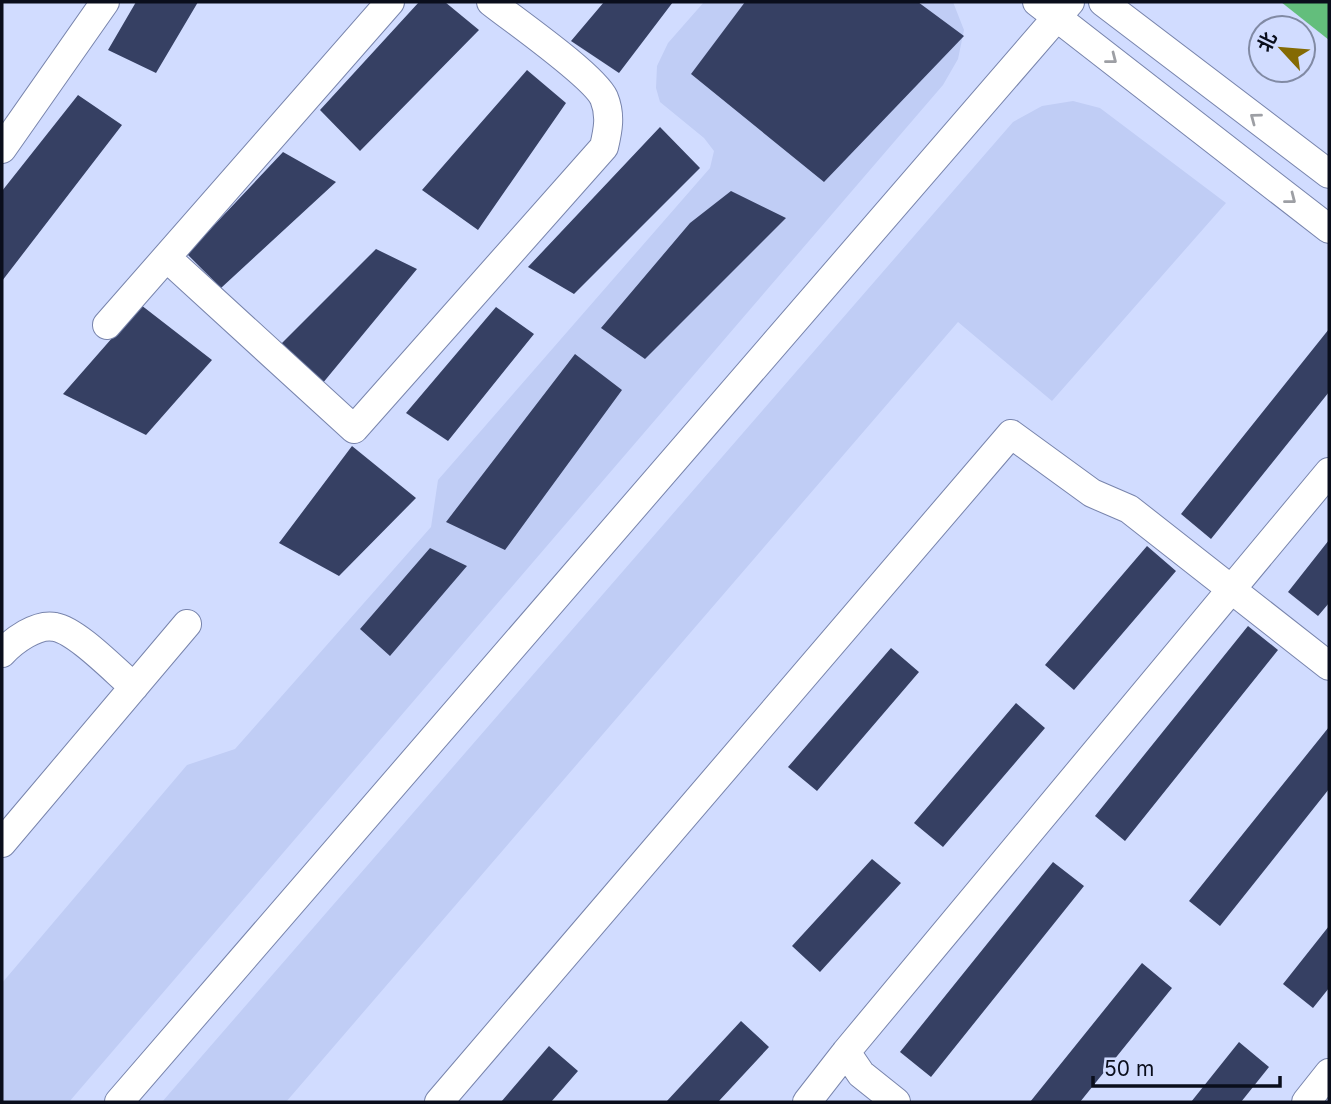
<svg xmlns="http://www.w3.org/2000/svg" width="1331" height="1104" viewBox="0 0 1331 1104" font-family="Inter,'Noto Sans SC',sans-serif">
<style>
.built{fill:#c0cdf5}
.water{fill:#63be7c}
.building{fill:#364063}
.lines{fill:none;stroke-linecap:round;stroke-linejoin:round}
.minor-casing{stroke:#7884ac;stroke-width:30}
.minor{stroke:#fff;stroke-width:28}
.oneway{stroke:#9d9fa4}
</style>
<rect width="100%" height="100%" fill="#d1dcff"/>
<!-- built -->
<path class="built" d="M 704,2 L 953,2 L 964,30 L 958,59 L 943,85 L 69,1102 L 2,1102 L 2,983 L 187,765 L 235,749 L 431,527 L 438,480 L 710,168 L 714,151 L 704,138 L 660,102 L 656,88 L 657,66 L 668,43 Z
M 1073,101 L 1100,108 L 1226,203 L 1052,401 L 958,322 L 286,1102 L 162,1102 L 1013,122 L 1042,106 Z"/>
<!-- water -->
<path class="water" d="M 1281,2 L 1329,2 L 1329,40 Z"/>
<!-- building -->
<path class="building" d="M 136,2 L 198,2 L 156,73 L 108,50 Z
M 419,2 L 445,2 L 479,30 L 360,151 L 320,110 Z
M 604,2 L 673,2 L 619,73 L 571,41 Z
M 745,2 L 918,2 L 964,36 L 824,182 L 691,74 Z
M 527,70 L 566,103 L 478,230 L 422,190 Z
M 78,95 L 122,125 L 2,281 L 2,191 Z
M 660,127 L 700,168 L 574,294 L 528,267 Z
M 283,152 L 336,182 L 221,288 L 187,254 Z
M 731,191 L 786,218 L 645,359 L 601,328 L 690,223 Z
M 376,249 L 417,269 L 322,384 L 276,349 Z
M 141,305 L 212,360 L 146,435 L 63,394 Z
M 496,307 L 534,334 L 448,441 L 406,413 Z
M 1329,329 L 1329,392 L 1211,539 L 1181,514 Z
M 575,354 L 622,390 L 505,550 L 446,522 Z
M 352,446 L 416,498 L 339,576 L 279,543 Z
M 1329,540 L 1329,603 L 1318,616 L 1288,592 Z
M 1147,546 L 1176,571 L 1074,690 L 1045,665 Z
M 430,548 L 467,566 L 390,656 L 360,629 Z
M 1248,626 L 1278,650 L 1125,841 L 1095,816 Z
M 891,648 L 919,672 L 817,791 L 788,767 Z
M 1016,703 L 1045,728 L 943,847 L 914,823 Z
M 1329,727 L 1329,789 L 1220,926 L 1189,901 Z
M 872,859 L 901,883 L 820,972 L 792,946 Z
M 1053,862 L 1084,886 L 931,1077 L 900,1052 Z
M 1329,926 L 1329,988 L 1313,1008 L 1283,984 Z
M 1142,963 L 1172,988 L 1080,1102 L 1030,1102 Z
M 741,1021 L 769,1047 L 718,1102 L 666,1102 Z
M 1239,1042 L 1269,1067 L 1241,1102 L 1191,1102 Z
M 549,1046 L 578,1071 L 551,1102 L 501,1102 Z"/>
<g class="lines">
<!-- minor casing -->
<g class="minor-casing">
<path id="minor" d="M 1037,2 L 1329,229
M 1103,2 L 1329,174
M 2,149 L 105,2
M 167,258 L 354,429 L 604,147 C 608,130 611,115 604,98 C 593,75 515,21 491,2
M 107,325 L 390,2
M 2,653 C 13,641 37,623 55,627 C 77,631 115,671 134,687
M 2,843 L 187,624
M 846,1052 L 861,1074 L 896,1102
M 119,1102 L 1070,2
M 439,1102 L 1011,434 L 1092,493 L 1129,509 L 1329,666
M 807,1102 L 846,1052 L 1329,472
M 1306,1102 L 1329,1073"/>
</g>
<!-- minor -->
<use href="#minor" class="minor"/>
</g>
<!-- one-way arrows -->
<defs><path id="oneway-chevron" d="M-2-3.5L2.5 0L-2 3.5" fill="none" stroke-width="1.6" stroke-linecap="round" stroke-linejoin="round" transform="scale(1.75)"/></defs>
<g class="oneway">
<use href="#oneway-chevron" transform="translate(1112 59) rotate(38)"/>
<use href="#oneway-chevron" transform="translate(1255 118) rotate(-143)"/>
<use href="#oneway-chevron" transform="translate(1291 199) rotate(38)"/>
</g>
<!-- border -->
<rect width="1331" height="1104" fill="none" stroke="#0a0e1c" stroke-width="7"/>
<!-- north arrow -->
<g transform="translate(1282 49) rotate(296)"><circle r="33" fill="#d1dcff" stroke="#818aa4" stroke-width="2"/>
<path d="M0-5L12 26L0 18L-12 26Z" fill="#846a04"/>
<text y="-10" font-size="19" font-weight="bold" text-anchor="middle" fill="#0a0e1c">北</text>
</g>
<!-- scale -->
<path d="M1093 1076v10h187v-10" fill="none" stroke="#0a0e1c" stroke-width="3.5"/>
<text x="1104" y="1076" font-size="21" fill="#0a0e1c" stroke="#d1dcff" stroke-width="5" paint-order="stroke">50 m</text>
</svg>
